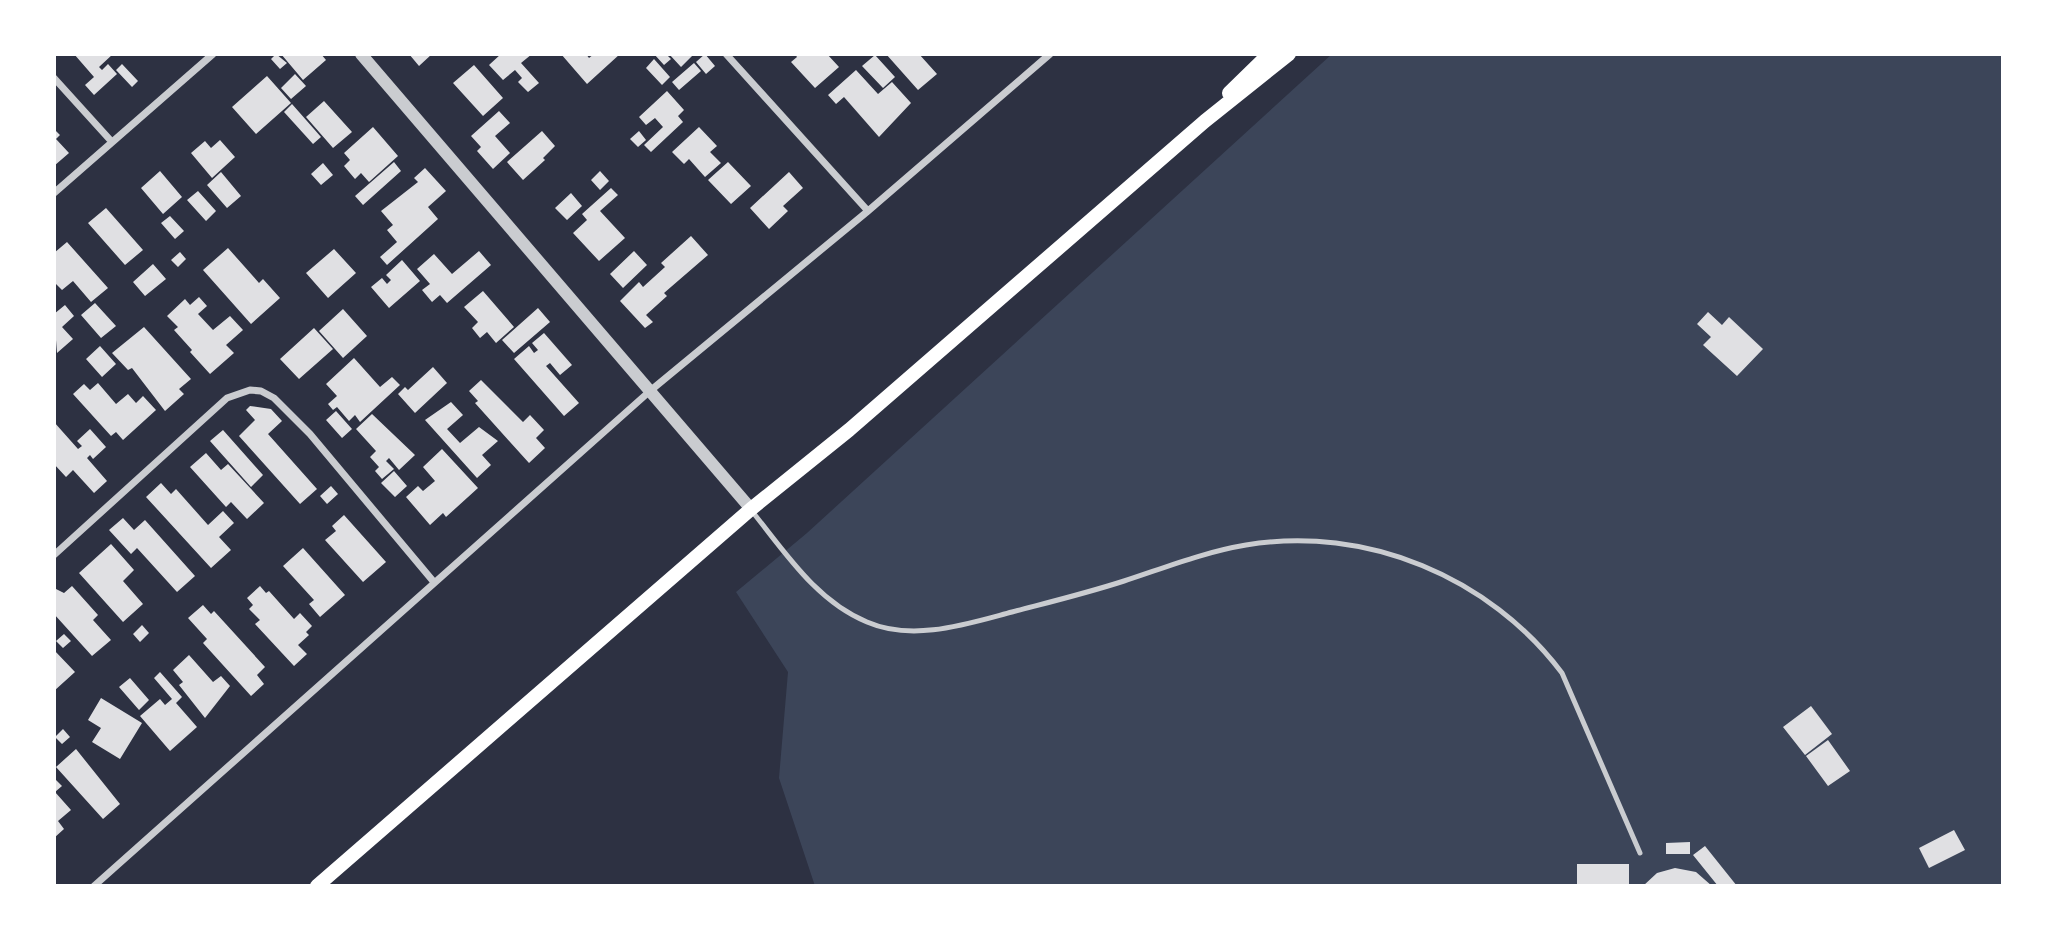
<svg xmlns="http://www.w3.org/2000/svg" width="2057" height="940" viewBox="0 0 2057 940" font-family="'Varela Round',sans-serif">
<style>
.green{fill:#3c4559}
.building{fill:#e0e0e3}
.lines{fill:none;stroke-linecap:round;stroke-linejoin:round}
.service{stroke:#caccd0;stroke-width:5}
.minor{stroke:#caccd0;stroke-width:7}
.tertiary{stroke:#caccd0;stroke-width:12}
.secondary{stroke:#fff;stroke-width:14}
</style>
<rect width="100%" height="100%" fill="#2d3142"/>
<!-- green -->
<path class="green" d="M 1332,54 L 2003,54 L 2003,886 L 815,886 L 779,778 L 788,672 L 736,592 L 807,533 Z"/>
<!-- building -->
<path class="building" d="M 74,54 L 113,54 L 99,67 L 102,70 L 108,64 L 117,74 L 94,95 L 85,85 L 94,77 Z
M 276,54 L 287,63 L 280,69 L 271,59 Z
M 281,54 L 321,54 L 326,60 L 303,80 Z
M 409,54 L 432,54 L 419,66 Z
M 501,54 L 532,54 L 521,63 L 539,83 L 528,92 L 518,82 L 522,78 L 515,70 L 503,80 L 489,65 Z
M 561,54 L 586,54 L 589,58 L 594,54 L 620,54 L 587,84 Z
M 654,54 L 666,54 L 671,59 L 664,65 Z
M 669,54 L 694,54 L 681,67 Z
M 705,54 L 715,66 L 706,74 L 696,62 Z
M 795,54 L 827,54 L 839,67 L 815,88 L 791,62 L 797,57 Z
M 886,54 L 919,54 L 937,74 L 918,90 Z
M 875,55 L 895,77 L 883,88 L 862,66 Z
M 654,59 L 670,77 L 662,85 L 646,68 Z
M 694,63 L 701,71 L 679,90 L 672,82 Z
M 122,64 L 138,81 L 132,87 L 116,70 Z
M 474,65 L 503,98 L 483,116 L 453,83 Z
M 856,70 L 878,94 L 892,82 L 911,103 L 879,137 L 844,97 L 836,104 L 828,95 Z
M 295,74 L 306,86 L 291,99 L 281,88 Z
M 267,76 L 291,103 L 256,134 L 232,107 Z
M 667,91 L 684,110 L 678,116 L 683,122 L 651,152 L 644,145 L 663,127 L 655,118 L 646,125 L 639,117 Z
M 324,101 L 352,132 L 333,148 L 306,117 Z
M 292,104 L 321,137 L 313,144 L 284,112 Z
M 499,111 L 510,123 L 495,136 L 510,153 L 493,169 L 477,151 L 481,147 L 471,136 Z
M 373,127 L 398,156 L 369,182 L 361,173 L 355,179 L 344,166 L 350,160 L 344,153 Z
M 699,127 L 717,146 L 710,152 L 721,163 L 705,177 L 689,159 L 684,164 L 672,152 Z
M 54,129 L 60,135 L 56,139 L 69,153 L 54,166 Z
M 542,131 L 555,146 L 543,158 L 545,160 L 523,180 L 507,162 Z
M 639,131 L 646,140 L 638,147 L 630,139 Z
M 220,140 L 235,157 L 212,178 L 191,153 L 205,141 L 211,148 Z
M 394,162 L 401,171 L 363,205 L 355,196 Z
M 728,162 L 751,186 L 731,204 L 708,180 Z
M 323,163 L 333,175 L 321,185 L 311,174 Z
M 425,168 L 446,191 L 428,207 L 438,219 L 387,265 L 380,257 L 397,242 L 387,230 L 393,225 L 381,211 L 418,182 L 414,178 Z
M 160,171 L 182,197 L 163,214 L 141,188 Z
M 600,171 L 609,181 L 600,190 L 591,180 Z
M 221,172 L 241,196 L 227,208 L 207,185 Z
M 789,172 L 803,188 L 783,206 L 788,211 L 769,229 L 750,208 Z
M 611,188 L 618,195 L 600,211 L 625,238 L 599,261 L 573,233 L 587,220 L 582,214 Z
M 198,191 L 216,211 L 206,221 L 187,200 Z
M 571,193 L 582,206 L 567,220 L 555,208 Z
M 106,208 L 143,250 L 125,265 L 88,223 Z
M 170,216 L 184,231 L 175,239 L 161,223 Z
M 691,236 L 708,255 L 664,293 L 667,296 L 646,315 L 653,322 L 645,328 L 620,301 L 639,282 L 643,287 L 665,267 L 661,263 Z
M 67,242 L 108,288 L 91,302 L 73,281 L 62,290 L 54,282 L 54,253 Z
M 228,248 L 259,283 L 263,279 L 280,298 L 251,324 L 203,270 Z
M 334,249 L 356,273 L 328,298 L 306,273 Z
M 479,251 L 491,265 L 447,303 L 440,295 L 432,302 L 422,290 L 430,284 L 417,269 L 434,254 L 452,274 Z
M 634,251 L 647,265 L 623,288 L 610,274 Z
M 180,252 L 186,259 L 178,267 L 171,260 Z
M 402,260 L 420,281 L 389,308 L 371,287 L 382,278 L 387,284 L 391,280 L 386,275 Z
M 153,264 L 166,279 L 145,296 L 133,282 Z
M 483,291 L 514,327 L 496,343 L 487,332 L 480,338 L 472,328 L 478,322 L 464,307 Z
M 199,297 L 207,306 L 198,314 L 213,330 L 230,316 L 243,330 L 226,345 L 234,353 L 210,374 L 190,352 L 192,350 L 174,330 L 178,327 L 167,316 L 185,299 L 190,305 Z
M 95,303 L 116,326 L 101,338 L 81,315 Z
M 65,305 L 74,316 L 62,327 L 73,339 L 57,353 L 54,314 Z
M 538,308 L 550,322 L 514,353 L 502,340 Z
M 343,309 L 367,336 L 343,358 L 319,331 Z
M 1708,312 L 1722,325 L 1729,317 L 1763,349 L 1737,376 L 1703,345 L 1711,337 L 1697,324 Z
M 144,327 L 191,379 L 179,389 L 184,394 L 165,411 L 132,368 L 128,370 L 112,353 Z
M 314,328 L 333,349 L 299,379 L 280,359 Z
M 544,333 L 572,365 L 560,375 L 550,363 L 546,366 L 579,403 L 564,416 L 514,359 L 529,346 L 534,353 L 538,350 L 532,343 Z
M 100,346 L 116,364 L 102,377 L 86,359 Z
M 354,358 L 380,387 L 392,377 L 400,385 L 360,422 L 355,415 L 349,421 L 337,407 L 333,410 L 328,404 L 337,396 L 326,384 Z
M 433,367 L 447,383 L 415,413 L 398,394 L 405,387 L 408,390 Z
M 481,380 L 523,422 L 530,415 L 544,430 L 536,438 L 545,448 L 529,463 L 475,403 L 478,401 L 469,391 Z
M 98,383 L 116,404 L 128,394 L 136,403 L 143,396 L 156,410 L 123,440 L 116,432 L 111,436 L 73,394 L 84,384 L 90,390 Z
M 451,402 L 463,415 L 447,429 L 460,443 L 479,427 L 498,441 L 482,455 L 491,465 L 477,478 L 425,420 Z
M 250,406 L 271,409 L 282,421 L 268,434 L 317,489 L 300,504 L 239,436 L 255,420 L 246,410 Z
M 336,411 L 352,429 L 342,438 L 326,420 Z
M 372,414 L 415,455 L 399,470 L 389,458 L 386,461 L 394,469 L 382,479 L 375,471 L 379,467 L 370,457 L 376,451 L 356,429 Z
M 54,422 L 78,449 L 82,446 L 77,441 L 90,429 L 106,447 L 93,459 L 90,455 L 87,458 L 107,481 L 94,493 L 73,470 L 66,477 L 54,464 Z
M 223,430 L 263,475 L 251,487 L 210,441 Z
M 442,449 L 478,488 L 446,517 L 443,513 L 430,525 L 406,497 L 418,486 L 423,491 L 435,481 L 423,467 Z
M 206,453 L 221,470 L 228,464 L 264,503 L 247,519 L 231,502 L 226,507 L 190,467 Z
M 394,471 L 407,486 L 395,497 L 381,483 Z
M 161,483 L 171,494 L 176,489 L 208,525 L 223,511 L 234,523 L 219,537 L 231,550 L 211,568 L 146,497 Z
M 331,486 L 338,494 L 327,504 L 320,496 Z
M 344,515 L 386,562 L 363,582 L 325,540 L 336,531 L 332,526 Z
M 123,518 L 134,530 L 145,520 L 195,576 L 177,592 L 137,548 L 131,554 L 109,530 Z
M 111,544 L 134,570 L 123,581 L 143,604 L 123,622 L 79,573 Z
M 303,548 L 345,595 L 320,617 L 309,604 L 314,600 L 283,566 Z
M 72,586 L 98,615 L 93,620 L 111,640 L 92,656 L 54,614 L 54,588 L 64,593 Z
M 260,586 L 266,593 L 269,591 L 294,619 L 300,613 L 312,626 L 306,632 L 309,635 L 298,645 L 307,654 L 294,666 L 255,624 L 260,620 L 249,609 L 253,605 L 247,598 Z
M 203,605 L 211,614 L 214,611 L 265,667 L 257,675 L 264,684 L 251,696 L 203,643 L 207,639 L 188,618 Z
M 142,625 L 149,633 L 140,642 L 133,634 Z
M 64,634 L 71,641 L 63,648 L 56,641 Z
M 54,650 L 75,672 L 54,691 Z
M 189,655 L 213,682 L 221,676 L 230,686 L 205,718 L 179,685 L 183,682 L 173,670 Z
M 160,672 L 182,697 L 176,703 L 197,727 L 170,751 L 140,716 L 160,699 L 165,705 L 172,699 L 154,678 Z
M 130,678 L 149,700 L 139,710 L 119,687 Z
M 101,698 L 142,723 L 120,759 L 92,742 L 101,728 L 88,720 Z
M 1811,706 L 1832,734 L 1805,755 L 1783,727 Z
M 63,729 L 70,737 L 62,744 L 55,737 Z
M 1828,740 L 1850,771 L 1828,786 L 1806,756 Z
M 76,749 L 120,804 L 103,819 L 56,767 Z
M 54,778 L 62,786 L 55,792 L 71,810 L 58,821 L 64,829 L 54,838 Z
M 1954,830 L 1965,850 L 1929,868 L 1919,848 Z
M 1690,842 L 1690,854 L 1666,854 L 1666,843 Z
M 1705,846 L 1737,886 L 1718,886 L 1693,855 Z
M 1577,864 L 1629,864 L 1629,886 L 1577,886 Z
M 1675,868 L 1696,872 L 1712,886 L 1643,886 L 1657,873 Z"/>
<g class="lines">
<!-- service -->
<path class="service" d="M 751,510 C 785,552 816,601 867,622 C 913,642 967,624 1012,612 C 1050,602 1087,593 1124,581 C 1164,568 1204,552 1246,545 C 1366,525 1490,577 1562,673 L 1640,853"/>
<!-- minor -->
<path class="minor" d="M 726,54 L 868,211
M 54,78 L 112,142
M 54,193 L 213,54
M 54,555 L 227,398 L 250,390 L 261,391 L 274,398 L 310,434 L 433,581
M 94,886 L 650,391 L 868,211 L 1050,54"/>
<!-- tertiary -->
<path class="tertiary" d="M 361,54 L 751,509"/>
<!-- secondary -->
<path class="secondary" d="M 1229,93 L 1269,54
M 317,886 L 751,509 L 849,430 L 1205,121 L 1289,54"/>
</g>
<!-- border -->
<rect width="2057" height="940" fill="none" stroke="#ffffff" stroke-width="112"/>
</svg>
